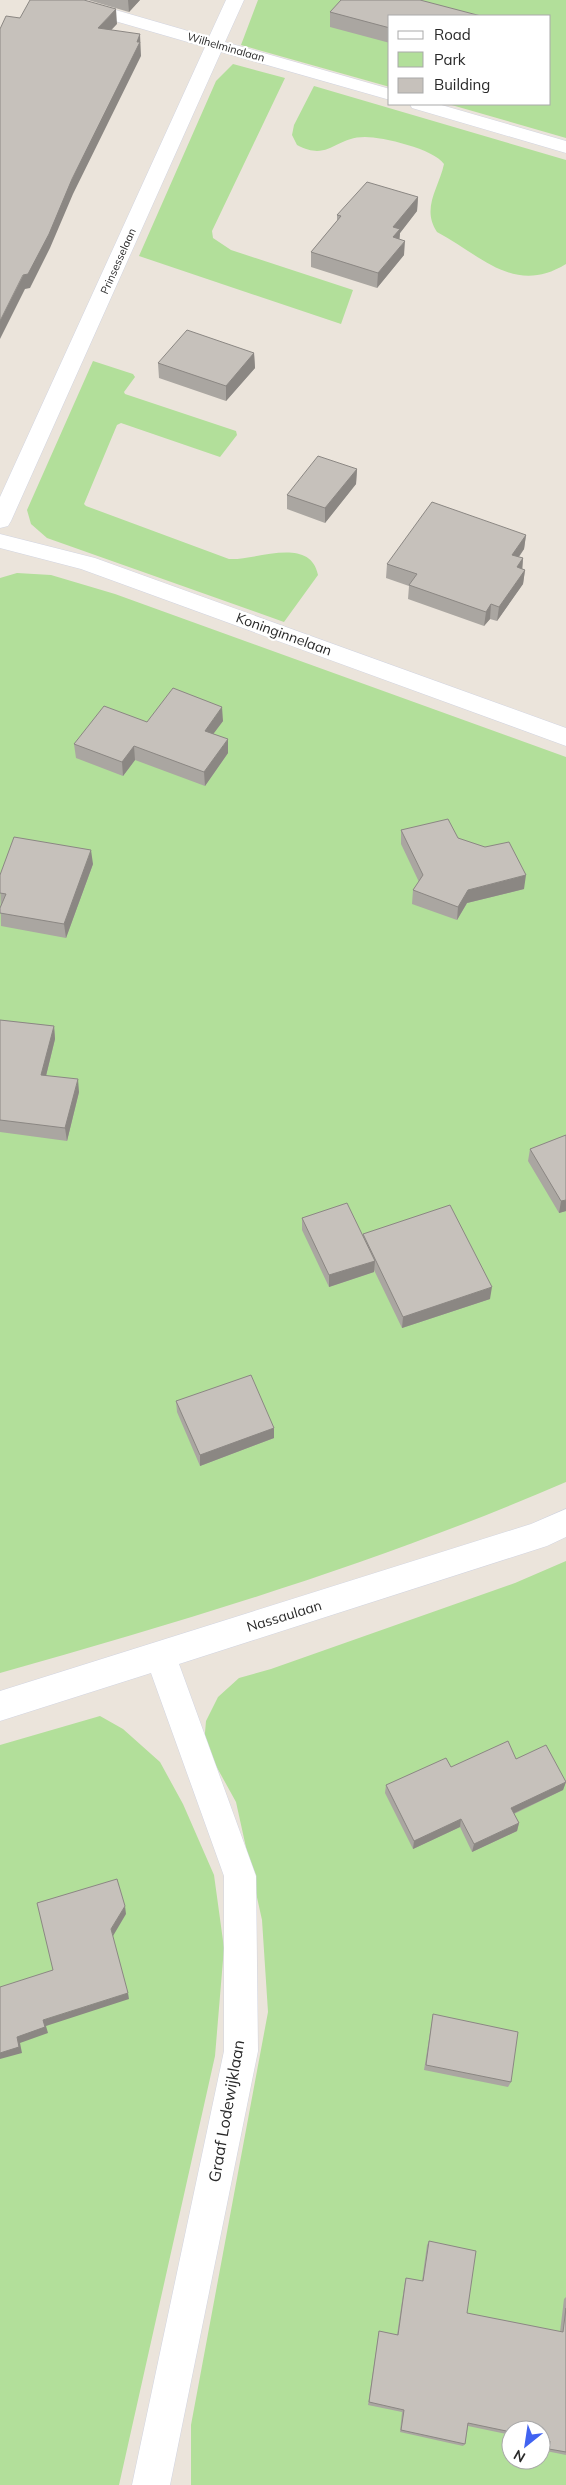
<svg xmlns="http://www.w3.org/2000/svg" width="566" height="2485" viewBox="0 0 566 2485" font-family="Mulish,sans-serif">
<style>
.green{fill:#b2df9a;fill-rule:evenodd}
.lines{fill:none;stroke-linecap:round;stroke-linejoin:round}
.street-casing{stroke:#d1d4e1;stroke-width:1}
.street{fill:#fff;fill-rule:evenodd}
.wall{fill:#aaa6a1}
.shaded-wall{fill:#8b8783}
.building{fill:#c6c1bb;stroke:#8b8783}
.labels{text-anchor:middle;stroke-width:4.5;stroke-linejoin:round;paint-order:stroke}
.far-street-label{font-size:11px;fill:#292929;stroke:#fff}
.street-label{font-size:14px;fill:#292929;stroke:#fff}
.near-street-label{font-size:16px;fill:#292929;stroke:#fff}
</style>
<rect width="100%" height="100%" fill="#ebe4db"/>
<!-- green -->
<path class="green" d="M 258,0 L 566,0 L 566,138 L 448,104 L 550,104 L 550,16 L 390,16 L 390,87 L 241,45 Z
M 233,64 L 285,78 L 212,231 L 213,238 L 231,250 L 353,290 L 341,324 L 139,256 L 216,81 Z
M 314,86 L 566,160 L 566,264 C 514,296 481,255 437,232 C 421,208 439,188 444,164 C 434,149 383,137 365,137 C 334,137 329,162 297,145 L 292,135 L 294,125 Z
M 93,361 L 133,374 L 135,377 L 124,392 L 125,394 L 236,431 L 237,435 L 220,457 L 121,423 L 117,425 L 84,504 L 86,506 L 229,559 C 255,561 310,535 318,575 L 284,622 L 47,538 L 31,524 L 27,510 Z
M 17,573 L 51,575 L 115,594 L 566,757 L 566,1482 C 383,1561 192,1619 0,1673 L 0,578 Z
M 566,1561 L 566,2485 L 191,2485 L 191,2425 L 268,2012 L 262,1920 L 236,1802 L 204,1744 L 206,1721 L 218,1697 L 239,1678 L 271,1669 L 515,1583 ZM 511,2430 L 541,2430 L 541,2460 L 511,2460 Z
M 100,1716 L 123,1729 L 160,1762 L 183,1804 L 214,1875 L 224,1948 L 215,2056 L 119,2485 L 0,2485 L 0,1745 Z"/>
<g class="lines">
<!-- street casing -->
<g class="street-casing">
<path id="street" d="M 53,0 L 81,0 L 209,37 L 226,0 L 244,0 L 225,42 L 390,89 L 390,100 L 221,52 L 11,521 L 8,526 L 0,528 L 0,497 L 205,47 L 56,4 Z
M 410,104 L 438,104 L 566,141 L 566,153 L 412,108 Z
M 0,534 L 95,558 L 566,728 L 566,746 L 81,569 L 0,548 Z
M 566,1509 L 566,1537 L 547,1546 L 179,1664 L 256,1876 L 258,2051 L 170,2485 L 132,2485 L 224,2051 L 224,1876 L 151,1673 L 0,1721 L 0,1691 L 531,1524 Z"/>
</g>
<!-- street -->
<use href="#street" class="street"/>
</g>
<!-- wall -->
<path class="wall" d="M 88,0 L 140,0 L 129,12 Z
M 330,12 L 390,16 L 390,43 L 330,27 Z
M 418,197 L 417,211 L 400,233 L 399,239 L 404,255 L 377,288 L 311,267 L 311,252 L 337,221 L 337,215 Z
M 254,353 L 255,368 L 226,401 L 159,378 L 158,363 Z
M 357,469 L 356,484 L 325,523 L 287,509 L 287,495 Z
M 526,535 L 524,549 L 519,557 L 523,558 L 522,569 L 525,570 L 523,584 L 497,621 L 490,619 L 484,626 L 408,599 L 409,586 L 386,578 L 387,564 Z
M 223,721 L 213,734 L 228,753 L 205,786 L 135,760 L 123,776 L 76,758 L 74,744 L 147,722 Z
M 401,830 L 458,838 L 524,889 L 467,903 L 457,920 L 412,904 L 413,890 L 419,882 L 401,844 Z
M 93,864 L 66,938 L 1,926 L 0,875 Z
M 0,1020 L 54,1026 L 55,1039 L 46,1076 L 79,1092 L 67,1141 L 0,1132 Z
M 566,1135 L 566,1211 L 559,1213 L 528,1161 L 530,1149 Z
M 302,1218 L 363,1236 L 363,1234 L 490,1299 L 402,1328 L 374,1270 L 374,1272 L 329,1287 L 302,1230 Z
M 176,1401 L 274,1428 L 274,1438 L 200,1466 L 177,1412 Z
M 516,1759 L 566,1781 L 563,1790 L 514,1814 L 519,1823 L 517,1831 L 472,1852 L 460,1827 L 413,1849 L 385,1793 L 386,1785 L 451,1767 Z
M 433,2014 L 511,2082 L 508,2087 L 424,2070 Z
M 429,2241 L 467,2313 L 560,2332 L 564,2299 L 566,2297 L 566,2455 L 546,2451 L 547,2443 L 541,2441 L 541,2430 L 511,2430 L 511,2435 L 468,2426 L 465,2444 L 463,2446 L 400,2432 L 402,2412 L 368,2405 L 379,2331 L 397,2335 L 405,2281 L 406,2278 L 422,2281 L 427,2245 Z"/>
<!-- shaded-wall -->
<path class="shaded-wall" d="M 128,0 L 140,0 L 129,12 Z
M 116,9 L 117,24 L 99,43 L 98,28 Z
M 140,34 L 141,56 L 73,194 L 50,248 L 30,288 L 25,289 L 0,339 L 0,321 L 72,179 Z
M 418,197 L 417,211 L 400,233 L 399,244 L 392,252 L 393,227 Z
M 405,241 L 404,255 L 377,288 L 378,273 Z
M 254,353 L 255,368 L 226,401 L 226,386 Z
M 357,469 L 356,484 L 325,523 L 325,508 Z
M 526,535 L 524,549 L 510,569 L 512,555 Z
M 523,558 L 522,573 L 517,567 Z
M 525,570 L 523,584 L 497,621 L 499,607 Z
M 491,604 L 490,619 L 484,626 L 486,612 Z
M 222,707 L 223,721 L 205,745 L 205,731 Z
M 228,739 L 228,753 L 205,786 L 204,772 Z
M 134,746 L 135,760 L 123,776 L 122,762 Z
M 91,850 L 93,864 L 66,938 L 64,924 Z
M 526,875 L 524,889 L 467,903 L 457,920 L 458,907 L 468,890 Z
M 54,1026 L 55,1039 L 43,1088 L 41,1075 Z
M 78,1079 L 79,1092 L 67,1141 L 65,1128 Z
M 566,1200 L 566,1211 L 559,1213 L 561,1201 Z
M 375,1261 L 374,1272 L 329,1287 L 329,1275 Z
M 492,1287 L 490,1299 L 402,1328 L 403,1317 Z
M 274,1428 L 274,1438 L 200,1466 L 200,1455 Z
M 566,1782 L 563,1790 L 508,1816 L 511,1808 Z
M 461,1819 L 460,1827 L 413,1849 L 414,1841 Z
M 519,1823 L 517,1831 L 472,1852 L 474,1844 Z
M 125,1906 L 126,1914 L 113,1936 L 111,1929 Z
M 128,1993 L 129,1999 L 46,2026 L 48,2033 L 20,2043 L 22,2053 L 0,2059 L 0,2053 L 17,2037 L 43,2020 Z"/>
<!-- building -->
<path class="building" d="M 30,0 L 84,0 L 116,9 L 98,28 L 140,34 L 137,42 L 140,42 L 72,179 L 49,234 L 28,274 L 23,275 L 0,321 L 0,29 L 6,16 L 20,18 Z
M 341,0 L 420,0 L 481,16 L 390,16 L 390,28 L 330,12 Z
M 367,182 L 418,197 L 393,227 L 400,229 L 393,237 L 405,241 L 378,273 L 311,252 L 341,216 L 337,215 Z
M 187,330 L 254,353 L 226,386 L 158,363 Z
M 318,456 L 357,469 L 325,508 L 287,495 Z
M 432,502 L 526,535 L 512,555 L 523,558 L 517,567 L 525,570 L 499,607 L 491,604 L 486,612 L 409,585 L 417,574 L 387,564 Z
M 173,688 L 222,707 L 205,731 L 228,739 L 204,772 L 134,746 L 122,762 L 74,744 L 104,706 L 147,722 Z
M 448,819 L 458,838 L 485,847 L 509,842 L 526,875 L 468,890 L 458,907 L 413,890 L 423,875 L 401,830 Z
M 14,837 L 91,850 L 64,924 L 0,913 L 0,908 L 6,894 L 0,893 L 0,875 Z
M 0,1020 L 54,1026 L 41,1075 L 78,1079 L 65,1128 L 0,1120 Z
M 566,1135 L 566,1200 L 561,1201 L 530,1149 Z
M 347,1203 L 375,1261 L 329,1275 L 302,1218 Z
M 450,1205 L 492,1287 L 403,1317 L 363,1234 Z
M 251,1375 L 274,1428 L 200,1455 L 176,1401 Z
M 508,1741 L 516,1759 L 546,1745 L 566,1782 L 511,1808 L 519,1823 L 474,1844 L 461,1819 L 414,1841 L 386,1785 L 446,1758 L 451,1767 Z
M 117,1879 L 125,1906 L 111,1929 L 128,1993 L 43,2020 L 45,2027 L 17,2037 L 19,2047 L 0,2053 L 0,1987 L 53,1970 L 37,1903 Z
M 433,2014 L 518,2032 L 511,2082 L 426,2065 Z
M 429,2241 L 476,2251 L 467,2313 L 563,2332 L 566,2308 L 566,2452 L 549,2449 L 550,2441 L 541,2439 L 541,2430 L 511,2430 L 511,2432 L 468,2423 L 465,2444 L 401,2430 L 404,2410 L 369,2402 L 379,2331 L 398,2335 L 406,2278 L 423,2281 Z"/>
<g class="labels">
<!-- far-street labels -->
<g class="far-street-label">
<text transform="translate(226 47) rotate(16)" y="4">Wilhelminalaan</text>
<text transform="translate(118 261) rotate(-66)" y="4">Prinsesselaan</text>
</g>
<!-- street labels -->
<g class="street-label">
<text transform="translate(284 634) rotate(20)" y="5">Koninginnelaan</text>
<text transform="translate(284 1616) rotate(-17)" y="5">Nassaulaan</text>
</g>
<!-- near-street labels -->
<g class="near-street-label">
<text transform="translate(226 2111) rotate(-80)" y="6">Graaf Lodewijklaan</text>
</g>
</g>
<!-- legend -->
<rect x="388" y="15" width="162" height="90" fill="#ffffff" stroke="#a9a9a9"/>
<rect x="398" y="31" width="25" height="8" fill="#ffffff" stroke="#a9a9a9"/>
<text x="434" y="40" font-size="15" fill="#292929">Road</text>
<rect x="398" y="52" width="25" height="15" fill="#b2df9a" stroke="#a9a9a9"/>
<text x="434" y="65" font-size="15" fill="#292929">Park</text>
<rect x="398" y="78" width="25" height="15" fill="#c6c1bb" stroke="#a9a9a9"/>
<text x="434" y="90" font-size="15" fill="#292929">Building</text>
<!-- north arrow -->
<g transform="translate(526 2445) rotate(210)"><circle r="24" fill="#ffffff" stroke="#a9a9a9"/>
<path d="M0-4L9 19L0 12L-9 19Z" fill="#4163f1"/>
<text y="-8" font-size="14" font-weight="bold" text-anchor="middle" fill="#292929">N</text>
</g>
</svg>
